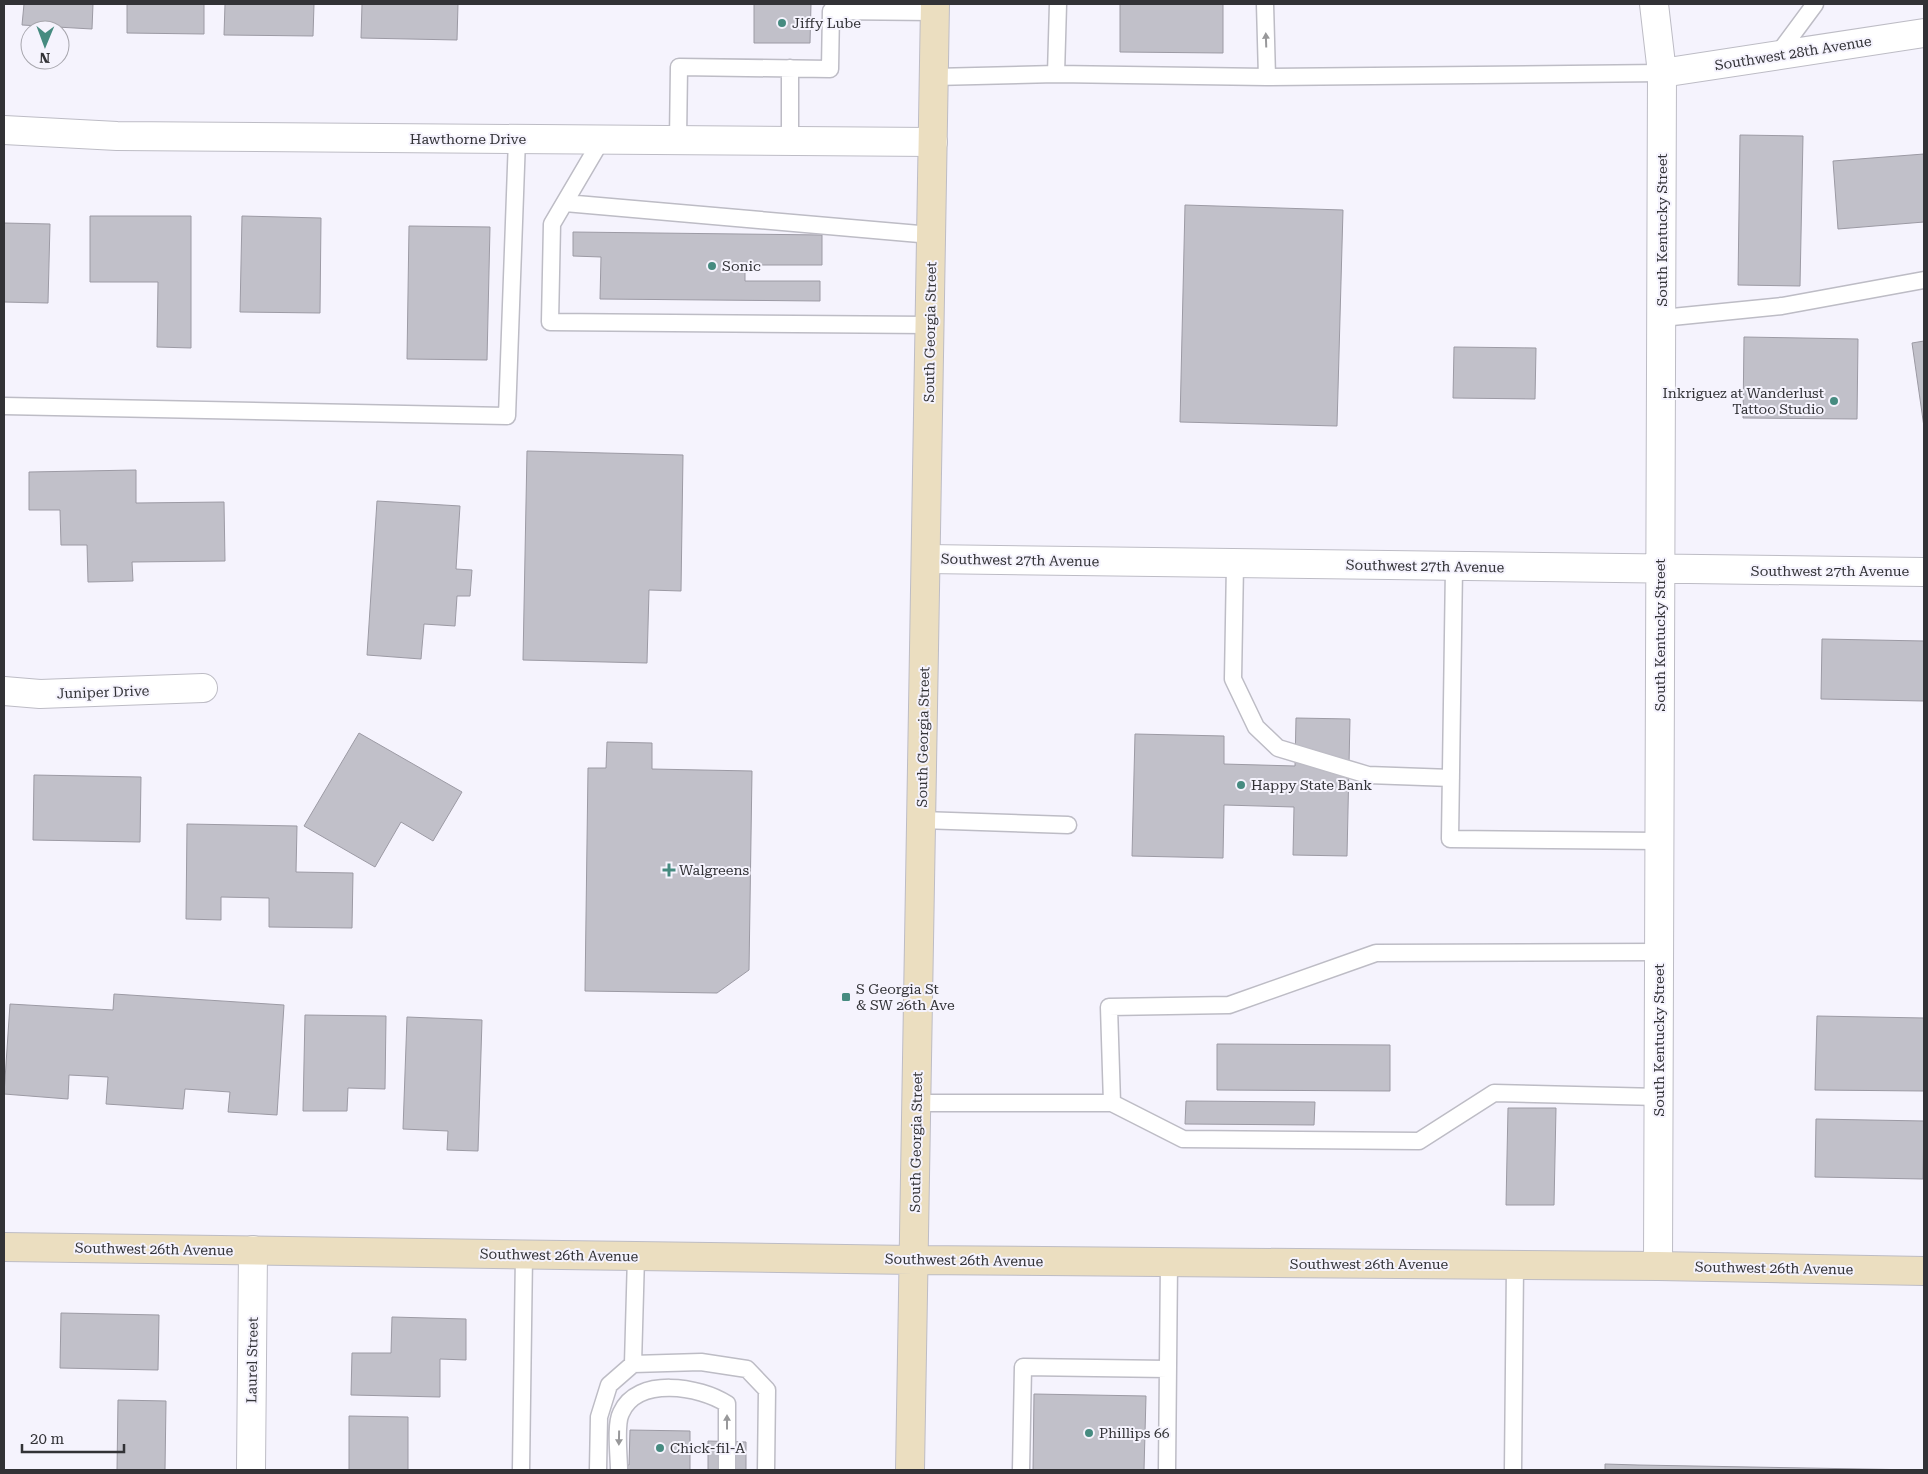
<svg xmlns="http://www.w3.org/2000/svg" width="1928" height="1474" viewBox="0 0 1928 1474" font-family="'Roboto Serif',serif">
<style>
.building{fill:#c1c0c9;stroke:#9c9aa4}
.lines{fill:none;stroke-linecap:round;stroke-linejoin:round}
.service-casing{stroke:#bdbcc5;stroke-width:19}
.minor-casing{stroke:#bdbcc5;stroke-width:30}
.secondary-casing{stroke:#bdbcc5;stroke-width:30}
.service{stroke:#fff;stroke-width:16}
.minor{stroke:#fff;stroke-width:28}
.secondary{stroke:#ebdec0;stroke-width:28}
.oneway{fill:#98989a}
.poi-dot{fill:#468b80;stroke:#f5f3fd;stroke-width:2}
.labels{text-anchor:middle;stroke-width:4;stroke-linejoin:round;paint-order:stroke}
.poi-label{font-size:14px;fill:#323236;stroke:#f5f3fd;text-anchor:start}
.street-label{font-size:14px;fill:#323236;stroke:#f5f3fd}
</style>
<rect width="100%" height="100%" fill="#f5f3fd"/>
<!-- building -->
<path class="building" d="M 24,4 L 93,4 L 92,29 L 22,25 Z
M 127,4 L 204,4 L 204,34 L 127,33 Z
M 225,4 L 314,4 L 313,36 L 224,35 Z
M 362,4 L 458,4 L 457,40 L 361,38 Z
M 754,4 L 811,4 L 810,43 L 754,43 Z
M 1120,4 L 1223,4 L 1223,53 L 1120,52 Z
M 1740,135 L 1803,136 L 1800,286 L 1738,285 Z
M 1924,154 L 1924,222 L 1838,229 L 1833,161 Z
M 1185,205 L 1343,210 L 1337,426 L 1180,422 Z
M 90,216 L 191,216 L 191,348 L 157,347 L 158,282 L 90,282 Z
M 242,216 L 321,218 L 320,313 L 240,312 Z
M 4,223 L 50,224 L 48,303 L 4,302 Z
M 409,226 L 490,227 L 487,360 L 407,359 Z
M 573,232 L 822,235 L 822,265 L 745,265 L 745,281 L 820,281 L 820,301 L 600,299 L 601,257 L 573,256 Z
M 1744,337 L 1858,339 L 1857,419 L 1743,418 Z
M 1924,341 L 1924,427 L 1912,343 Z
M 1454,347 L 1536,348 L 1535,399 L 1453,398 Z
M 527,451 L 683,455 L 681,591 L 649,590 L 647,663 L 523,660 Z
M 136,470 L 136,503 L 224,502 L 225,561 L 132,562 L 133,581 L 88,582 L 87,545 L 61,545 L 60,510 L 29,510 L 29,472 Z
M 377,501 L 460,506 L 456,569 L 472,570 L 470,596 L 457,596 L 455,626 L 424,624 L 421,659 L 367,655 Z
M 1822,639 L 1924,641 L 1924,701 L 1821,699 Z
M 1296,718 L 1350,719 L 1347,856 L 1293,855 L 1294,807 L 1224,805 L 1223,858 L 1132,856 L 1135,734 L 1224,736 L 1224,764 L 1295,766 Z
M 359,733 L 462,792 L 433,841 L 401,822 L 375,867 L 304,826 Z
M 607,742 L 652,743 L 652,769 L 752,771 L 749,970 L 717,993 L 585,991 L 588,768 L 606,768 Z
M 34,775 L 141,777 L 140,842 L 33,840 Z
M 187,824 L 297,826 L 296,872 L 353,873 L 352,928 L 269,927 L 269,898 L 221,897 L 221,920 L 186,919 Z
M 114,994 L 284,1005 L 277,1115 L 228,1112 L 230,1092 L 185,1089 L 183,1109 L 106,1104 L 108,1077 L 69,1075 L 68,1099 L 4,1094 L 10,1004 L 113,1010 Z
M 305,1015 L 386,1016 L 385,1089 L 348,1088 L 347,1111 L 303,1111 Z
M 1817,1016 L 1924,1018 L 1924,1091 L 1815,1090 Z
M 407,1017 L 482,1020 L 478,1151 L 447,1150 L 448,1131 L 403,1129 Z
M 1217,1044 L 1390,1045 L 1390,1091 L 1217,1090 Z
M 1186,1101 L 1315,1102 L 1314,1125 L 1185,1124 Z
M 1508,1108 L 1556,1108 L 1554,1205 L 1506,1205 Z
M 1816,1119 L 1924,1121 L 1923,1179 L 1815,1177 Z
M 61,1313 L 159,1315 L 158,1370 L 60,1368 Z
M 392,1317 L 466,1319 L 466,1360 L 440,1359 L 440,1397 L 351,1395 L 352,1353 L 391,1353 Z
M 1034,1394 L 1146,1396 L 1144,1470 L 1033,1470 Z
M 118,1400 L 166,1401 L 165,1470 L 117,1470 Z
M 349,1416 L 408,1417 L 408,1470 L 349,1470 Z
M 630,1430 L 690,1431 L 690,1470 L 615,1470 L 615,1465 L 629,1465 Z
M 708,1441 L 746,1442 L 746,1470 L 708,1470 Z
M 1605,1464 L 1638,1465 L 1919,1470 L 1605,1470 Z"/>
<g class="lines">
<!-- service casing -->
<g class="service-casing">
<path id="service" d="M 1265,4 L 1267,77
M 1778,54 L 1815,4
M 790,68 L 790,141
M 1056,74 L 1058,4
M 934,77 L 1056,74 L 1267,77 L 1662,73
M 602,139 L 552,224 L 550,322 L 930,325
M 678,140 L 679,67 L 830,69 L 831,11 L 935,12
M 565,203 L 931,235
M 1662,318 L 1782,306 L 1924,280
M 4,406 L 507,416 L 517,139
M 1235,564 L 1233,679 L 1256,727 L 1278,748 L 1368,775 L 1451,778
M 1454,567 L 1450,839 L 1660,841
M 921,820 L 1068,825
M 916,1103 L 1112,1103 L 1109,1007 L 1229,1005 L 1376,953 L 1659,952
M 1112,1103 L 1183,1139 L 1419,1141 L 1494,1093 L 1659,1097
M 633,1364 L 701,1362 L 747,1369 L 767,1390 L 766,1470
M 521,1470 L 524,1254
M 598,1470 L 599,1417 L 609,1385 L 633,1364 L 636,1256
M 619,1470 C 619,1456 615,1425 621,1413 C 637,1376 700,1386 727,1404 L 727,1470
M 1021,1470 L 1023,1367 L 1168,1369
M 1167,1470 L 1169,1262
M 1513,1470 L 1515,1265"/>
</g>
<!-- minor casing -->
<g class="minor-casing">
<path id="minor" d="M 1654,4 L 1662,73 L 1658,1266
M 1662,73 L 1924,33
M 4,130 L 117,136 L 933,142
M 926,559 L 1924,572
M 4,691 L 40,694 L 203,688
M 251,1470 L 253,1250"/>
</g>
<!-- secondary casing -->
<g class="secondary-casing">
<path id="secondary" d="M 4,1247 L 913,1260 L 1658,1266 L 1924,1271
M 910,1470 L 935,4"/>
</g>
<!-- service -->
<use href="#service" class="service"/>
<!-- minor -->
<use href="#minor" class="minor"/>
<!-- secondary -->
<use href="#secondary" class="secondary"/>
</g>
<!-- one-way arrows -->
<defs><path id="oneway-solid" d="M-6-.8H1V-3.2L6.5 0L1 3.2V.8H-6Z" transform="scale(1.25)"/></defs>
<g class="oneway">
<use href="#oneway-solid" transform="translate(1266 40) rotate(-92)"/>
<use href="#oneway-solid" transform="translate(727 1422) rotate(-90)"/>
<use href="#oneway-solid" transform="translate(619 1438) rotate(91)"/>
</g>
<!-- markers -->
<g class="poi-dot">
<circle cx="782" cy="23" r="5"/>
<circle cx="712" cy="266" r="5"/>
<circle cx="1834" cy="401" r="5"/>
<circle cx="1241" cy="785" r="5"/>
<path d="M666.5 862.5h5v5h5v5h-5v5h-5v-5h-5v-5h5z"/>
<rect x="841" y="992" width="10" height="10" rx="2.5"/>
<circle cx="1089" cy="1433" r="5"/>
<circle cx="660" cy="1448" r="5"/>
</g>
<g class="labels">
<!-- poi labels -->
<g class="poi-label">
<text x="792" y="28">Jiffy Lube</text>
<text x="722" y="271">Sonic</text>
<text x="1824" y="398" text-anchor="end">Inkriguez at Wanderlust<tspan x="1824" dy="16">Tattoo Studio</tspan></text>
<text x="1251" y="790">Happy State Bank</text>
<text x="679" y="875">Walgreens</text>
<text x="856" y="994">S Georgia St<tspan x="856" dy="16">&amp; SW 26th Ave</tspan></text>
<text x="1099" y="1438">Phillips 66</text>
<text x="670" y="1453">Chick-fil-A</text>
</g>
<!-- street labels -->
<g class="street-label">
<text transform="translate(1793 53) rotate(-9)" y="5">Southwest 28th Avenue</text>
<text x="468" y="144">Hawthorne Drive</text>
<text transform="translate(1662 230) rotate(-90)" y="5">South Kentucky Street</text>
<text transform="translate(930 332) rotate(-89)" y="5">South Georgia Street</text>
<text transform="translate(1020 560) rotate(1)" y="5">Southwest 27th Avenue</text>
<text transform="translate(1425 566) rotate(1)" y="5">Southwest 27th Avenue</text>
<text x="1830" y="576">Southwest 27th Avenue</text>
<text transform="translate(1660 635) rotate(-90)" y="5">South Kentucky Street</text>
<text transform="translate(103 692) rotate(-2)" y="5">Juniper Drive</text>
<text transform="translate(923 737) rotate(-89)" y="5">South Georgia Street</text>
<text transform="translate(1659 1040) rotate(-90)" y="5">South Kentucky Street</text>
<text transform="translate(916 1142) rotate(-89)" y="5">South Georgia Street</text>
<text transform="translate(154 1249) rotate(1)" y="5">Southwest 26th Avenue</text>
<text transform="translate(559 1255) rotate(1)" y="5">Southwest 26th Avenue</text>
<text transform="translate(964 1260) rotate(1)" y="5">Southwest 26th Avenue</text>
<text x="1369" y="1269">Southwest 26th Avenue</text>
<text transform="translate(1774 1268) rotate(1)" y="5">Southwest 26th Avenue</text>
<text transform="translate(252 1360) rotate(-89)" y="5">Laurel Street</text>
</g>
</g>
<!-- border -->
<rect width="1928" height="1474" fill="none" stroke="#323236" stroke-width="10"/>
<!-- north arrow -->
<g transform="translate(45 45) rotate(181)"><circle r="24" fill="#f5f3fd" stroke="#a7a6ad"/>
<path d="M0-4L9 19L0 12L-9 19Z" fill="#468b80"/>
<text y="-8" font-size="14" font-weight="bold" text-anchor="middle" fill="#323236">N</text>
</g>
<!-- scale -->
<path d="M22 1444v8h102v-8" fill="none" stroke="#323236" stroke-width="2.5"/>
<text x="30" y="1444" font-size="15" fill="#323236" stroke="#f5f3fd" stroke-width="4" paint-order="stroke">20 m</text>
</svg>
